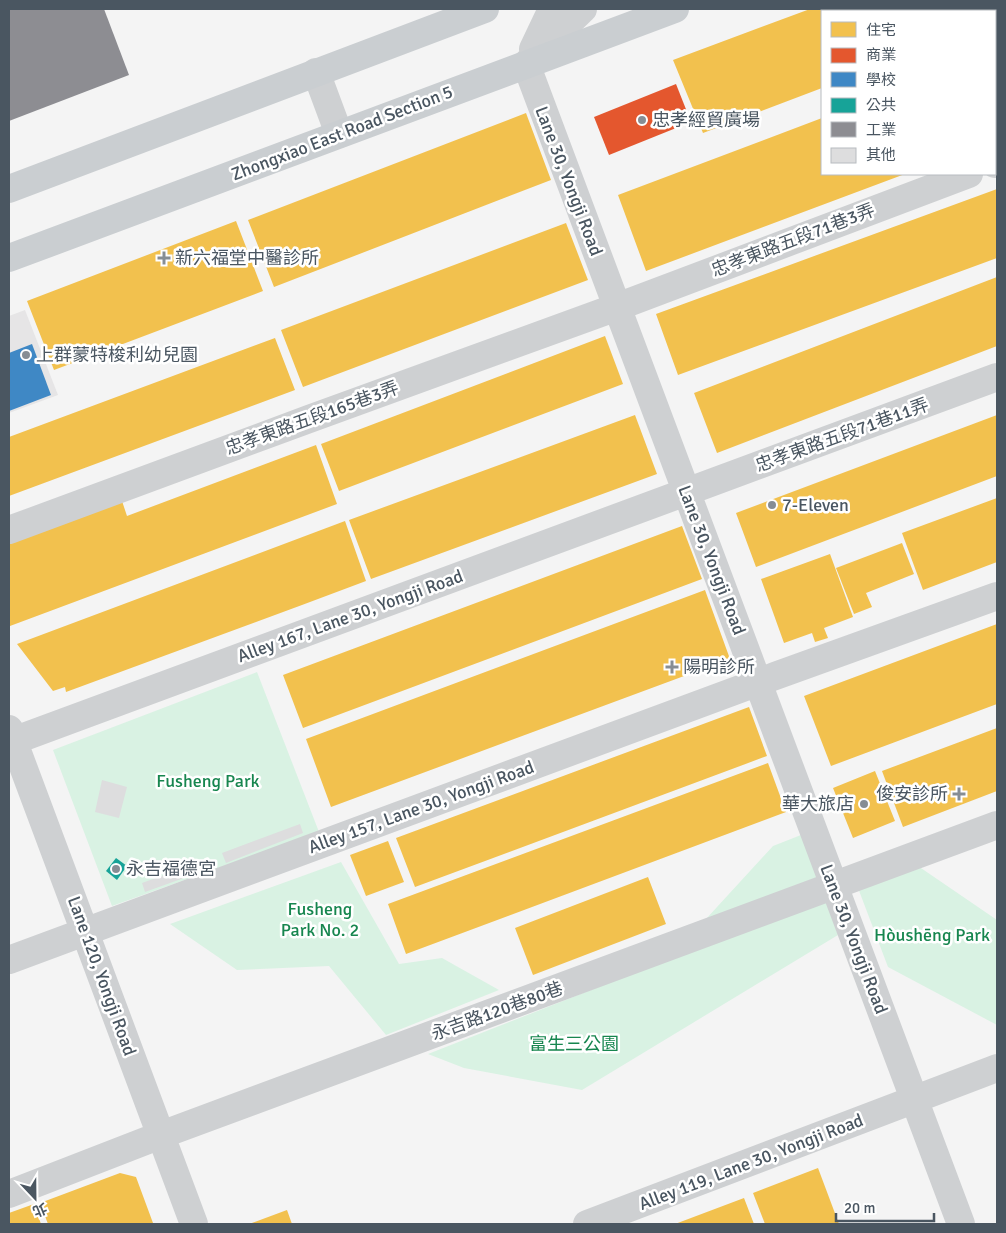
<svg xmlns="http://www.w3.org/2000/svg" width="1006" height="1233" viewBox="0 0 1006 1233" font-family="Signika,'Noto Sans TC',sans-serif">
<style>
.education{fill:#e6e5e6}
.green{fill:#d9f2e3}
.homes{fill:#f2c14e}
.shops{fill:#e4572e}
.schools{fill:#3f88c5}
.public{fill:#17a398}
.industry{fill:#8d8d92}
.building{fill:#ddddde}
.lines{fill:none;stroke-linecap:round;stroke-linejoin:round}
.minor{stroke:#ced0d2;stroke-width:28}
.major{stroke:#caced1;stroke-width:28}
.poi-dot{fill:#868d94;stroke:#fff;stroke-width:2}
.labels{text-anchor:middle;stroke-width:5;stroke-linejoin:round;paint-order:stroke}
.poi-label{font-size:18px;fill:#4a5661;stroke:#fff;text-anchor:start}
.street-label{font-size:18px;fill:#4a5661;stroke:#fff}
.park-label{font-size:18px;fill:#17864f;stroke:#fff}
</style>
<rect width="100%" height="100%" fill="#f4f4f4"/>
<!-- education -->
<path class="education" d="M 25,310 L 58,395 L 9,413 L 9,316 Z"/>
<!-- green -->
<path class="green" d="M 257,672 L 319,832 L 112,906 L 53,750 Z
M 801,835 L 818,877 L 706,919 L 773,846 Z
M 341,862 L 399,964 L 442,958 L 499,990 L 386,1035 L 329,966 L 237,970 L 170,924 Z
M 918,866 L 997,920 L 997,1025 L 888,967 L 858,888 Z
M 825,898 L 838,935 L 582,1090 L 464,1068 L 428,1054 Z"/>
<!-- homes -->
<path class="homes" d="M 810,9 L 997,9 L 997,22 L 995,23 L 995,11 L 822,11 L 822,88 L 703,133 L 673,60 Z
M 997,52 L 997,139 L 995,140 L 995,53 Z
M 526,113 L 551,180 L 274,287 L 248,220 Z
M 822,118 L 822,174 L 905,174 L 646,271 L 618,195 Z
M 997,189 L 997,258 L 678,375 L 656,314 Z
M 236,221 L 263,291 L 54,370 L 27,301 Z
M 566,223 L 588,280 L 303,387 L 281,330 Z
M 997,277 L 997,346 L 717,453 L 694,393 Z
M 605,336 L 623,384 L 339,491 L 321,444 Z
M 275,338 L 295,390 L 9,496 L 9,437 Z
M 635,415 L 657,474 L 371,579 L 349,520 Z
M 997,415 L 997,476 L 756,567 L 736,513 Z
M 316,445 L 337,504 L 10,626 L 9,622 L 9,542 L 122,501 L 127,516 Z
M 997,498 L 997,562 L 923,590 L 902,533 Z
M 345,521 L 366,581 L 302,605 L 66,692 L 65,687 L 53,691 L 17,644 Z
M 682,526 L 702,579 L 303,728 L 283,675 Z
M 902,543 L 914,574 L 866,593 L 872,607 L 854,614 L 836,568 Z
M 830,554 L 853,617 L 824,628 L 828,638 L 815,642 L 812,633 L 784,643 L 761,579 Z
M 705,590 L 730,659 L 331,807 L 306,739 Z
M 997,624 L 997,704 L 831,766 L 804,696 Z
M 749,707 L 767,756 L 415,887 L 396,838 Z
M 997,728 L 997,791 L 903,827 L 882,771 Z
M 768,763 L 786,812 L 406,954 L 388,904 Z
M 875,771 L 895,821 L 853,838 L 833,788 Z
M 388,841 L 404,882 L 366,896 L 350,855 Z
M 648,877 L 666,924 L 533,975 L 515,928 Z
M 818,1168 L 839,1224 L 765,1224 L 753,1193 Z
M 120,1173 L 136,1177 L 153,1223 L 149,1224 L 48,1224 L 40,1203 Z
M 744,1198 L 754,1224 L 675,1224 Z
M 34,1204 L 41,1224 L 9,1224 L 9,1213 Z
M 287,1210 L 292,1224 L 249,1224 Z"/>
<!-- shops -->
<path class="shops" d="M 676,84 L 691,122 L 609,155 L 594,117 Z"/>
<!-- schools -->
<path class="schools" d="M 32,344 L 51,395 L 9,411 L 9,353 Z"/>
<!-- public -->
<path class="public" d="M 116,858 L 127,866 L 117,880 L 106,871 Z"/>
<!-- industry -->
<path class="industry" d="M 9,9 L 104,9 L 129,75 L 9,121 Z"/>
<!-- building -->
<path class="building" d="M 102,780 L 127,787 L 119,818 L 95,812 Z
M 300,824 L 303,833 L 226,863 L 222,853 Z
M 192,865 L 195,874 L 145,892 L 142,883 Z"/>
<g class="lines">
<!-- minor -->
<path class="minor" d="M 533,49 L 552,9
M 526,64 L 961,1224
M 526,64 L 583,9
M 316,72 L 339,134
M 995,164 L 997,163
M 9,530 L 309,419 L 617,307 L 969,174
M 9,729 L 194,1224
M 13,741 L 997,377
M 9,960 L 775,676 L 997,596
M 9,1194 L 161,1135 L 997,825
M 587,1224 L 997,1068"/>
<!-- major -->
<path class="major" d="M 9,189 L 485,9
M 9,258 L 675,9"/>
</g>
<!-- markers -->
<g class="poi-dot">
<circle cx="642" cy="120" r="5"/>
<path d="M161.5 250.5h5v5h5v5h-5v5h-5v-5h-5v-5h5z"/>
<circle cx="26" cy="355" r="5"/>
<circle cx="772" cy="505" r="5"/>
<path d="M669.5 659.5h5v5h5v5h-5v5h-5v-5h-5v-5h5z"/>
<path d="M956.5 786.5h5v5h5v5h-5v5h-5v-5h-5v-5h5z"/>
<circle cx="864" cy="804" r="5"/>
<circle cx="116" cy="869" r="5"/>
</g>
<g class="labels">
<!-- poi labels -->
<g class="poi-label">
<text x="652" y="126">忠孝經貿廣場</text>
<text x="175" y="264">新六福堂中醫診所</text>
<text x="36" y="361">上群蒙特梭利幼兒園</text>
<text x="782" y="511">7-Eleven</text>
<text x="683" y="673">陽明診所</text>
<text x="948" y="800" text-anchor="end">俊安診所</text>
<text x="854" y="810" text-anchor="end">華大旅店</text>
<text x="126" y="875">永吉福德宮</text>
</g>
<!-- street labels -->
<g class="street-label">
<text transform="translate(342 133) rotate(-21)" y="6">Zhongxiao East Road Section 5</text>
<text transform="translate(569 181) rotate(69)" y="6">Lane 30, Yongji Road</text>
<text transform="translate(793 240) rotate(-21)" y="6">忠孝東路五段71巷3弄</text>
<text transform="translate(312 418) rotate(-20)" y="6">忠孝東路五段165巷3弄</text>
<text transform="translate(842 435) rotate(-20)" y="6">忠孝東路五段71巷11弄</text>
<text transform="translate(712 560) rotate(69)" y="6">Lane 30, Yongji Road</text>
<text transform="translate(350 616) rotate(-20)" y="6">Alley 167, Lane 30, Yongji Road</text>
<text transform="translate(421 807) rotate(-20)" y="6">Alley 157, Lane 30, Yongji Road</text>
<text transform="translate(854 939) rotate(69)" y="6">Lane 30, Yongji Road</text>
<text transform="translate(102 976) rotate(70)" y="6">Lane 120, Yongji Road</text>
<text transform="translate(497 1011) rotate(-20)" y="6">永吉路120巷80巷</text>
<text transform="translate(751 1162) rotate(-21)" y="6">Alley 119, Lane 30, Yongji Road</text>
</g>
<!-- park labels -->
<g class="park-label">
<text x="208" y="787">Fusheng Park</text>
<text x="320" y="915">Fusheng<tspan x="320" dy="21">Park No. 2</tspan></text>
<text x="932" y="941">Hòushēng Park</text>
<text x="574" y="1050">富生三公園</text>
</g>
</g>
<!-- border -->
<rect width="1006" height="1233" fill="none" stroke="#4a5661" stroke-width="20"/>
<!-- legend -->
<rect x="821" y="10" width="175" height="165" fill="#ffffff" stroke="#b7bbc0"/>
<rect x="831" y="22" width="25" height="15" fill="#f2c14e" stroke="#b7bbc0"/>
<text x="866" y="35" font-size="15" fill="#4a5661">住宅</text>
<rect x="831" y="48" width="25" height="15" fill="#e4572e" stroke="#b7bbc0"/>
<text x="866" y="60" font-size="15" fill="#4a5661">商業</text>
<rect x="831" y="72" width="25" height="15" fill="#3f88c5" stroke="#b7bbc0"/>
<text x="866" y="85" font-size="15" fill="#4a5661">學校</text>
<rect x="831" y="98" width="25" height="15" fill="#17a398" stroke="#b7bbc0"/>
<text x="866" y="110" font-size="15" fill="#4a5661">公共</text>
<rect x="831" y="122" width="25" height="15" fill="#8d8d92" stroke="#b7bbc0"/>
<text x="866" y="135" font-size="15" fill="#4a5661">工業</text>
<rect x="831" y="148" width="25" height="15" fill="#ddddde" stroke="#b7bbc0"/>
<text x="866" y="160" font-size="15" fill="#4a5661">其他</text>
<!-- north arrow -->
<g transform="translate(35 1198) rotate(158)" stroke="#ffffff" stroke-width="4" paint-order="stroke">
<path d="M0-4L9 19L0 12L-9 19Z" fill="#4a5661"/>
<text y="-8" font-size="14" font-weight="bold" text-anchor="middle" fill="#4a5661">北</text>
</g>
<!-- scale -->
<path d="M836 1213v8h98v-8" fill="none" stroke="#4a5661" stroke-width="2.5"/>
<text x="844" y="1213" font-size="15" fill="#4a5661" stroke="#ffffff" stroke-width="4" paint-order="stroke">20 m</text>
</svg>
